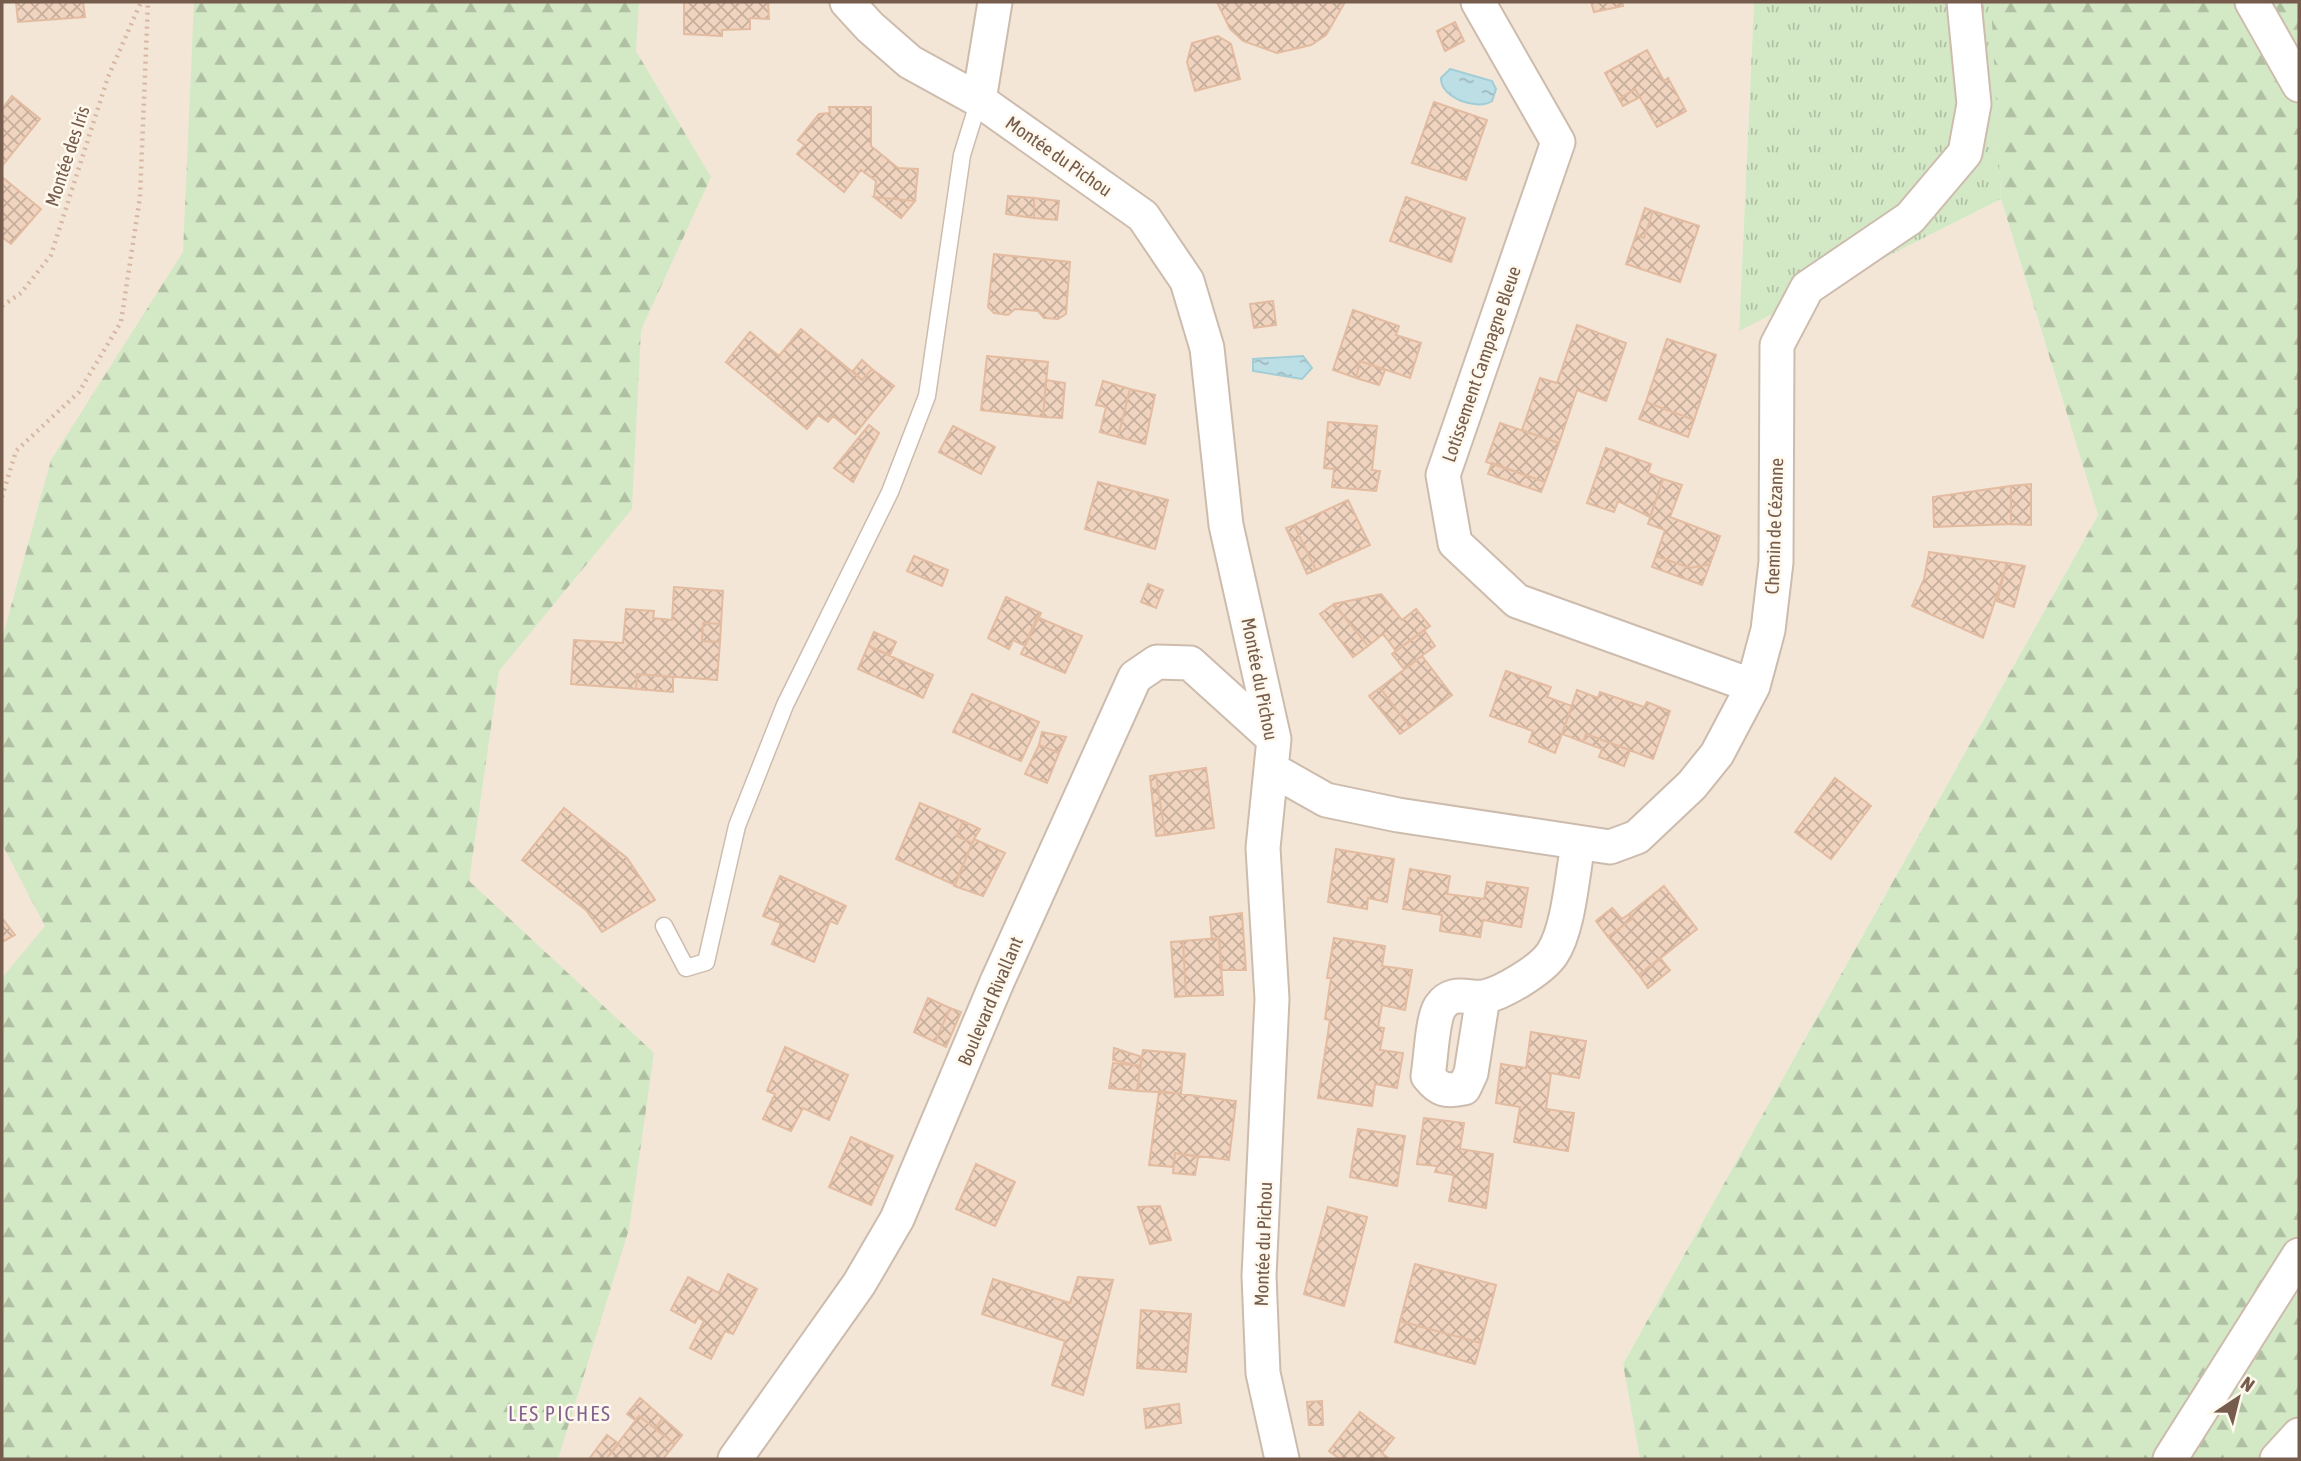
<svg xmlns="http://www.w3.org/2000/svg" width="2301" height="1461" viewBox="0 0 2301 1461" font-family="'Asap Condensed',sans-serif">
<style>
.residential{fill:#f3e6d6}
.grass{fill:url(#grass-tufts)}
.forest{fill:url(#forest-firs)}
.water{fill:url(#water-ripples);stroke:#a2cdd7;stroke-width:2}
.building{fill:url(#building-cross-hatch);stroke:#e3bba0;stroke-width:2}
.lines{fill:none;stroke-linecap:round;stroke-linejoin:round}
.service-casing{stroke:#cdbcad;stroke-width:19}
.minor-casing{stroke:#cdbcad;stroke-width:37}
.path{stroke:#d6b7a2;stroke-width:4.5;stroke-dasharray:2 5;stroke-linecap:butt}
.service{stroke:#fff;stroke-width:16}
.minor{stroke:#fff;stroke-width:33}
.labels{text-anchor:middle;stroke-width:5;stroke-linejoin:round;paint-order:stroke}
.street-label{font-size:19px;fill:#755c4c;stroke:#fef8ed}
.neighbourhood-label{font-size:21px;letter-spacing:2px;fill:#836491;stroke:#fef8ed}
</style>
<defs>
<pattern id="grass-tufts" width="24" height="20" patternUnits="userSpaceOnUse" patternTransform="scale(1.75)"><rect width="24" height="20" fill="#d3e9c6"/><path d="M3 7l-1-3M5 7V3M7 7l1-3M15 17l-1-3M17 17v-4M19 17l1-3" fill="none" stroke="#b0c0a3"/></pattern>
<pattern id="forest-firs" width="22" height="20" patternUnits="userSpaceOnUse" patternTransform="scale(1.75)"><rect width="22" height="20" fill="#d3e9c6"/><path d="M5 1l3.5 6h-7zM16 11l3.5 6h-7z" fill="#b0c0a3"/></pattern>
<pattern id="water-ripples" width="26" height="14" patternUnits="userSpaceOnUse" patternTransform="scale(1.75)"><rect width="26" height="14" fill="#bcdee5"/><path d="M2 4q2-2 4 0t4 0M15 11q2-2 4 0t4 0" fill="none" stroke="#9db7bc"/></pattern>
<pattern id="building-cross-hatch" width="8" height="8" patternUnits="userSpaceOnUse" patternTransform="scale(1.75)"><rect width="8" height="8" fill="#f0d4bf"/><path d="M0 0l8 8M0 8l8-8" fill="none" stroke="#c7af9d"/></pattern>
</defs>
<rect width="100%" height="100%" fill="#fcf4e7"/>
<!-- residential -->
<path class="residential" d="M 2,2 L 1754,2 L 1739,330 L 2001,199 L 2098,515 L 1623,1364 L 1640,1459 L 2,1459 Z"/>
<!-- grass -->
<path class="grass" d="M 1754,2 L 1993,2 L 2001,199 L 1739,331 Z"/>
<!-- forest -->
<path class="forest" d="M 194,2 L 639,2 L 636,51 L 711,177 L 641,330 L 632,509 L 499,671 L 469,881 L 654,1053 L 629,1229 L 558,1459 L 2,1459 L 2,978 L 45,926 L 2,844 L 2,639 L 51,460 L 183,252 Z
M 1991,2 L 2299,2 L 2299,1459 L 1640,1459 L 1623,1364 L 2098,515 L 2001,199 Z"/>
<!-- water -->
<path class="water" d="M 1450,69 L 1492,81 L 1496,89 L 1492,101 C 1478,111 1440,98 1441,78 Z
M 1303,356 L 1312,368 L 1302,379 L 1253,371 L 1253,359 Z"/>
<!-- building -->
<path class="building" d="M 16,2 L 83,2 L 85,17 L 18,22 Z
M 684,2 L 768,2 L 769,19 L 750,18 L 750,29 L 722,30 L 722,36 L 684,34 Z
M 1217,2 L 1345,2 L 1326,35 L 1311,45 L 1277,53 L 1243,41 L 1230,29 Z
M 1591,2 L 1622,2 L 1623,6 L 1594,12 Z
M 1455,22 L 1464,41 L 1445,51 L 1437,31 Z
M 1218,36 L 1231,44 L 1240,79 L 1195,91 L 1187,62 L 1192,43 Z
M 1647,50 L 1664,81 L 1668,78 L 1686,111 L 1657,127 L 1635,89 L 1619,99 L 1605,73 Z
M 1635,89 L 1640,97 L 1623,106 L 1619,99 Z
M 12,96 L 40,119 L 2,166 L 2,109 Z
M 1434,102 L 1487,120 L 1466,180 L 1412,163 Z
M 829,107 L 871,107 L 871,146 L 898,168 L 918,169 L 915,201 L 874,197 L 876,181 L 861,170 L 844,192 L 797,154 L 805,145 L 798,140 L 819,114 L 830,113 Z
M 2,177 L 41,209 L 11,244 L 2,237 Z
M 1008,196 L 1034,198 L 1034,218 L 1006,214 Z
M 874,197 L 915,201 L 901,218 Z
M 1406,197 L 1465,218 L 1451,262 L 1390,241 Z
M 1034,198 L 1059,201 L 1057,220 L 1034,218 Z
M 1645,208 L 1653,211 L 1644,238 L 1636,235 Z
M 1653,211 L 1699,226 L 1680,282 L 1626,264 L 1636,235 L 1644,238 Z
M 994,254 L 1070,262 L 1066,314 L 1058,319 L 1044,318 L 1038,311 L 1015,309 L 1008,315 L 994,313 L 988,307 Z
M 1273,301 L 1276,325 L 1254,328 L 1250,304 Z
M 1353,310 L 1399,326 L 1396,335 L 1421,343 L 1410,378 L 1360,361 L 1356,378 L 1333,370 Z
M 1577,325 L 1626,343 L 1606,401 L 1577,390 L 1559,443 L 1522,430 L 1540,378 L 1557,383 Z
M 801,329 L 862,380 L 872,369 L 894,386 L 855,434 L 833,416 L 828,422 L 818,415 L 807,429 L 726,362 L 750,332 L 779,356 Z
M 1667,339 L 1716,355 L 1694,420 L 1646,402 Z
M 987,356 L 1048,362 L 1043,417 L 981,410 Z
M 862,360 L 872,369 L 862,380 L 853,371 Z
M 1360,361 L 1385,370 L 1379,385 L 1356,378 Z
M 1046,380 L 1065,383 L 1062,418 L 1043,417 Z
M 1103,381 L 1130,389 L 1118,437 L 1100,432 L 1106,407 L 1096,405 Z
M 1130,389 L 1155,395 L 1145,444 L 1118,437 Z
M 1646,402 L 1694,420 L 1688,437 L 1639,419 Z
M 1328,422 L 1377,426 L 1372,470 L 1380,471 L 1376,491 L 1332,487 L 1334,469 L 1324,468 Z
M 1500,423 L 1559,443 L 1545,482 L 1486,462 Z
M 869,425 L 879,433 L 853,482 L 834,468 Z
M 953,426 L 995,447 L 981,474 L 939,452 Z
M 1606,448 L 1651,464 L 1648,473 L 1663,479 L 1650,517 L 1618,501 L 1614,512 L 1587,503 Z
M 1492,463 L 1545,482 L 1541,492 L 1488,474 Z
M 1663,479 L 1682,485 L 1670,517 L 1720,536 L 1710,564 L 1690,568 L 1656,556 L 1665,530 L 1648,524 Z
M 1098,482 L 1168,500 L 1155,549 L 1085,529 Z
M 2031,484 L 2031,525 L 2011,524 L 2011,486 Z
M 2011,486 L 2011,524 L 1934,527 L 1933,497 Z
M 1348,500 L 1370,545 L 1316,570 L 1294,525 Z
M 1294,525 L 1316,570 L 1307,574 L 1286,528 Z
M 1929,552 L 2007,563 L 1983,638 L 1912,606 L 1924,579 Z
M 914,556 L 948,570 L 942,586 L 907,571 Z
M 1656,556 L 1690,568 L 1710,564 L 1702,585 L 1652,567 Z
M 2007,563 L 2025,566 L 2014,607 L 1997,601 Z
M 1148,584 L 1163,590 L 1156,608 L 1141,602 Z
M 674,587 L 723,591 L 721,624 L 703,623 L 702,641 L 720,642 L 717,680 L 637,674 L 636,689 L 571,684 L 574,640 L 623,643 L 626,609 L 654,611 L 653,618 L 672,620 Z
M 1381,594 L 1402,620 L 1416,609 L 1430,626 L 1396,651 L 1383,634 L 1368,646 L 1334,604 Z
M 1006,597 L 1041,613 L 1025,646 L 1013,640 L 1009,649 L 988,638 Z
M 1334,604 L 1368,646 L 1353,657 L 1320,614 Z
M 1037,617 L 1082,636 L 1065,673 L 1021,654 Z
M 703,623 L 721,624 L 720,642 L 702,641 Z
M 1424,630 L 1435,646 L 1404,669 L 1392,654 Z
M 874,632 L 896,642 L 890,655 L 868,646 Z
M 868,646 L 933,675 L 923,698 L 858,669 Z
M 1422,656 L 1452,695 L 1410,727 L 1380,688 Z
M 1506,671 L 1551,687 L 1547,697 L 1572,706 L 1555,753 L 1529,742 L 1533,731 L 1490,716 Z
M 637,674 L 673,677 L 673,692 L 636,689 Z
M 1380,688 L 1410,727 L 1400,734 L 1369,696 Z
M 1577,690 L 1598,698 L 1600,692 L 1644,707 L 1647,702 L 1670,711 L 1653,759 L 1586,734 L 1583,742 L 1562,734 Z
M 972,694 L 1039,722 L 1021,761 L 953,732 Z
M 1042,732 L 1066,737 L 1059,753 L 1039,745 Z
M 1586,734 L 1630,750 L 1624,766 L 1599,757 L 1602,749 L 1583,742 Z
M 1039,745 L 1059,753 L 1047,783 L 1025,774 Z
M 1206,768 L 1214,828 L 1165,835 L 1156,775 Z
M 1156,775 L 1165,835 L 1156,836 L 1150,776 Z
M 1835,778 L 1871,806 L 1831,859 L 1795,832 Z
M 920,803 L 963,821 L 957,836 L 972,843 L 955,885 L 896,859 Z
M 564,808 L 627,858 L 655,900 L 602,932 L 586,910 L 522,860 Z
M 963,821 L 980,829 L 972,843 L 957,836 Z
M 974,839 L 1005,853 L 983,896 L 954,886 Z
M 1336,849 L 1394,859 L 1387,902 L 1368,898 L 1367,909 L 1328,902 Z
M 1410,869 L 1450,876 L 1447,894 L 1484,899 L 1487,882 L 1528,888 L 1521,927 L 1483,920 L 1480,937 L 1440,931 L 1442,915 L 1403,909 Z
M 780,876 L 846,906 L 837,924 L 830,921 L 814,962 L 772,944 L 781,923 L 763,916 Z
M 1664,886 L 1697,929 L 1639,975 L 1608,937 L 1633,918 L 1629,914 Z
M 1612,908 L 1622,919 L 1629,914 L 1633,918 L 1608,937 L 1596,921 Z
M 1242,913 L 1246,970 L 1222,970 L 1219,938 L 1212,940 L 1210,917 Z
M 2,918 L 15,935 L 2,942 Z
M 1219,938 L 1223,995 L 1186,996 L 1183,941 Z
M 1334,938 L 1385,946 L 1382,966 L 1412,970 L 1405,1010 L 1382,1005 L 1378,1027 L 1384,1028 L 1380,1050 L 1403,1053 L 1397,1088 L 1375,1084 L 1372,1106 L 1318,1098 L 1330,1020 L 1325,1019 L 1331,978 L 1327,978 Z
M 1183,941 L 1186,996 L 1175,997 L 1171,942 Z
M 1660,958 L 1670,970 L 1648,988 L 1639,975 Z
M 928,998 L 950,1008 L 935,1042 L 914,1032 Z
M 950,1008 L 961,1012 L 946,1047 L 935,1042 Z
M 1531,1032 L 1586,1041 L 1579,1078 L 1551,1073 L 1546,1109 L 1574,1113 L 1568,1151 L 1514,1142 L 1520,1107 L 1496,1103 L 1501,1064 L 1526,1068 Z
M 785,1047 L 848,1075 L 829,1120 L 803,1108 L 791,1131 L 763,1119 L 775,1094 L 767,1091 Z
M 1114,1048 L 1142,1057 L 1140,1066 L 1113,1060 Z
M 1143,1050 L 1185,1054 L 1181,1093 L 1137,1091 Z
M 1113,1063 L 1140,1066 L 1137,1091 L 1109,1088 Z
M 1159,1091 L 1236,1101 L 1229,1160 L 1175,1153 L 1173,1167 L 1149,1165 Z
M 1424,1118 L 1464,1123 L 1460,1149 L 1493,1154 L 1486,1208 L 1449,1201 L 1454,1175 L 1435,1172 L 1437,1166 L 1417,1164 Z
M 1358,1129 L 1405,1136 L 1397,1186 L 1350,1177 Z
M 851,1137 L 893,1156 L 871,1205 L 829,1187 Z
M 1175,1153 L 1198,1157 L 1195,1175 L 1173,1173 Z
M 976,1164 L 1015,1182 L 995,1226 L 956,1209 Z
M 1160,1206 L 1171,1240 L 1150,1244 L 1138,1207 Z
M 1328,1207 L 1367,1217 L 1344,1306 L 1304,1294 Z
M 1415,1264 L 1496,1285 L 1481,1343 L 1400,1321 Z
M 728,1274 L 757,1289 L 733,1334 L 725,1331 L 711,1359 L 690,1348 L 704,1321 L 698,1317 L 695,1323 L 671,1310 L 688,1277 L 719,1293 Z
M 1078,1277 L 1113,1280 L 1083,1395 L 1052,1385 L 1065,1341 L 982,1314 L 993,1279 L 1070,1303 Z
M 1141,1310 L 1191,1314 L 1186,1372 L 1137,1368 Z
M 1400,1321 L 1481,1343 L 1475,1364 L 1395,1342 Z
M 640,1398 L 663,1418 L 655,1428 L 639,1416 L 635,1420 L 627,1414 Z
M 1322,1401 L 1323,1425 L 1309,1425 L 1307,1402 Z
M 1179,1404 L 1181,1423 L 1146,1428 L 1144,1409 Z
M 1360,1412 L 1394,1438 L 1382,1453 L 1389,1459 L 1340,1459 L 1329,1451 Z
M 639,1416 L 675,1444 L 663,1459 L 606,1459 Z
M 663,1418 L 682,1435 L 675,1444 L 655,1428 Z
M 607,1435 L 619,1444 L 606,1459 L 589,1459 Z"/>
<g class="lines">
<!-- service casing -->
<g class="service-casing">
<path id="service" d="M 664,926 L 686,968 L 706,962 L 737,826 L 785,705 L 890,492 L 927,396 L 962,155 L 979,100"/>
</g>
<!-- minor casing -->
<g class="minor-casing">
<path id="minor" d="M 847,2 L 870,27 L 910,62 L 979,100
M 995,2 L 979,100 L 1143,216 L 1187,281 L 1207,348 L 1226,525 L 1274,739 L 1263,848 L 1272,999 L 1259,1276 L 1263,1373 L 1282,1459
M 1478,2 L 1558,142 L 1443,475 L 1455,543 L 1517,601 L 1753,686
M 2252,2 L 2299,85
M 1273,770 L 1326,800 L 1398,815 L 1610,847 L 1637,837 L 1692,785 L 1717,754 L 1753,686 L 1768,630 L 1776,562 L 1777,345 L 1807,288 L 1910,218 L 1965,153 L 1974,104 L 1964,2
M 1483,997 L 1471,1073 L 1464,1088 C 1446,1092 1439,1090 1428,1076 C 1431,1059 1432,1020 1440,1007 C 1452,989 1468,999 1484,997 C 1503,993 1541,970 1552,954 C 1569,929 1572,875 1578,845
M 735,1459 L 859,1284 L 897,1219 L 997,982 L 1135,677 L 1157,662 L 1190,663 L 1274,739
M 2170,1459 L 2299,1255
M 2277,1459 L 2299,1435"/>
</g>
<!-- path -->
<path class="path" d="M 2,306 L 21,293 L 51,255 L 108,77 L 141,2
M 2,497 L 16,451 L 79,392 L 121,322 L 140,197 L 148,2"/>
<!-- service -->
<use href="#service" class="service"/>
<!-- minor -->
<use href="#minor" class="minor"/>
</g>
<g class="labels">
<!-- street labels -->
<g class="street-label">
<text transform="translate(67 156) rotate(-72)" y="7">Montée des Iris</text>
<text transform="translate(1059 156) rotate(35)" y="7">Montée du Pichou</text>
<text transform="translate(1481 364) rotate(-71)" y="7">Lotissement Campagne Bleue</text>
<text transform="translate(1774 526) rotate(-88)" y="7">Chemin de Cézanne</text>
<text transform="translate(1260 679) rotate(79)" y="7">Montée du Pichou</text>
<text transform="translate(990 1001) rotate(-67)" y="7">Boulevard Rivallant</text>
<text transform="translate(1263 1244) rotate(-88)" y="7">Montée du Pichou</text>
</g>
<!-- neighbourhood labels -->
<g class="neighbourhood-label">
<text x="560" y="1421">LES PICHES</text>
</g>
</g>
<!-- border -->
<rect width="2301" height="1461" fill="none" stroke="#755c4c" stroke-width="7"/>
<!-- north arrow -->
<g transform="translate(2238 1398) rotate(35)" stroke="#fef8ed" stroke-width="5" paint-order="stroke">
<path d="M0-5L12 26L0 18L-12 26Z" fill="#755c4c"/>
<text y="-10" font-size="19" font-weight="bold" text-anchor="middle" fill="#755c4c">N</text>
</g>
</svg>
